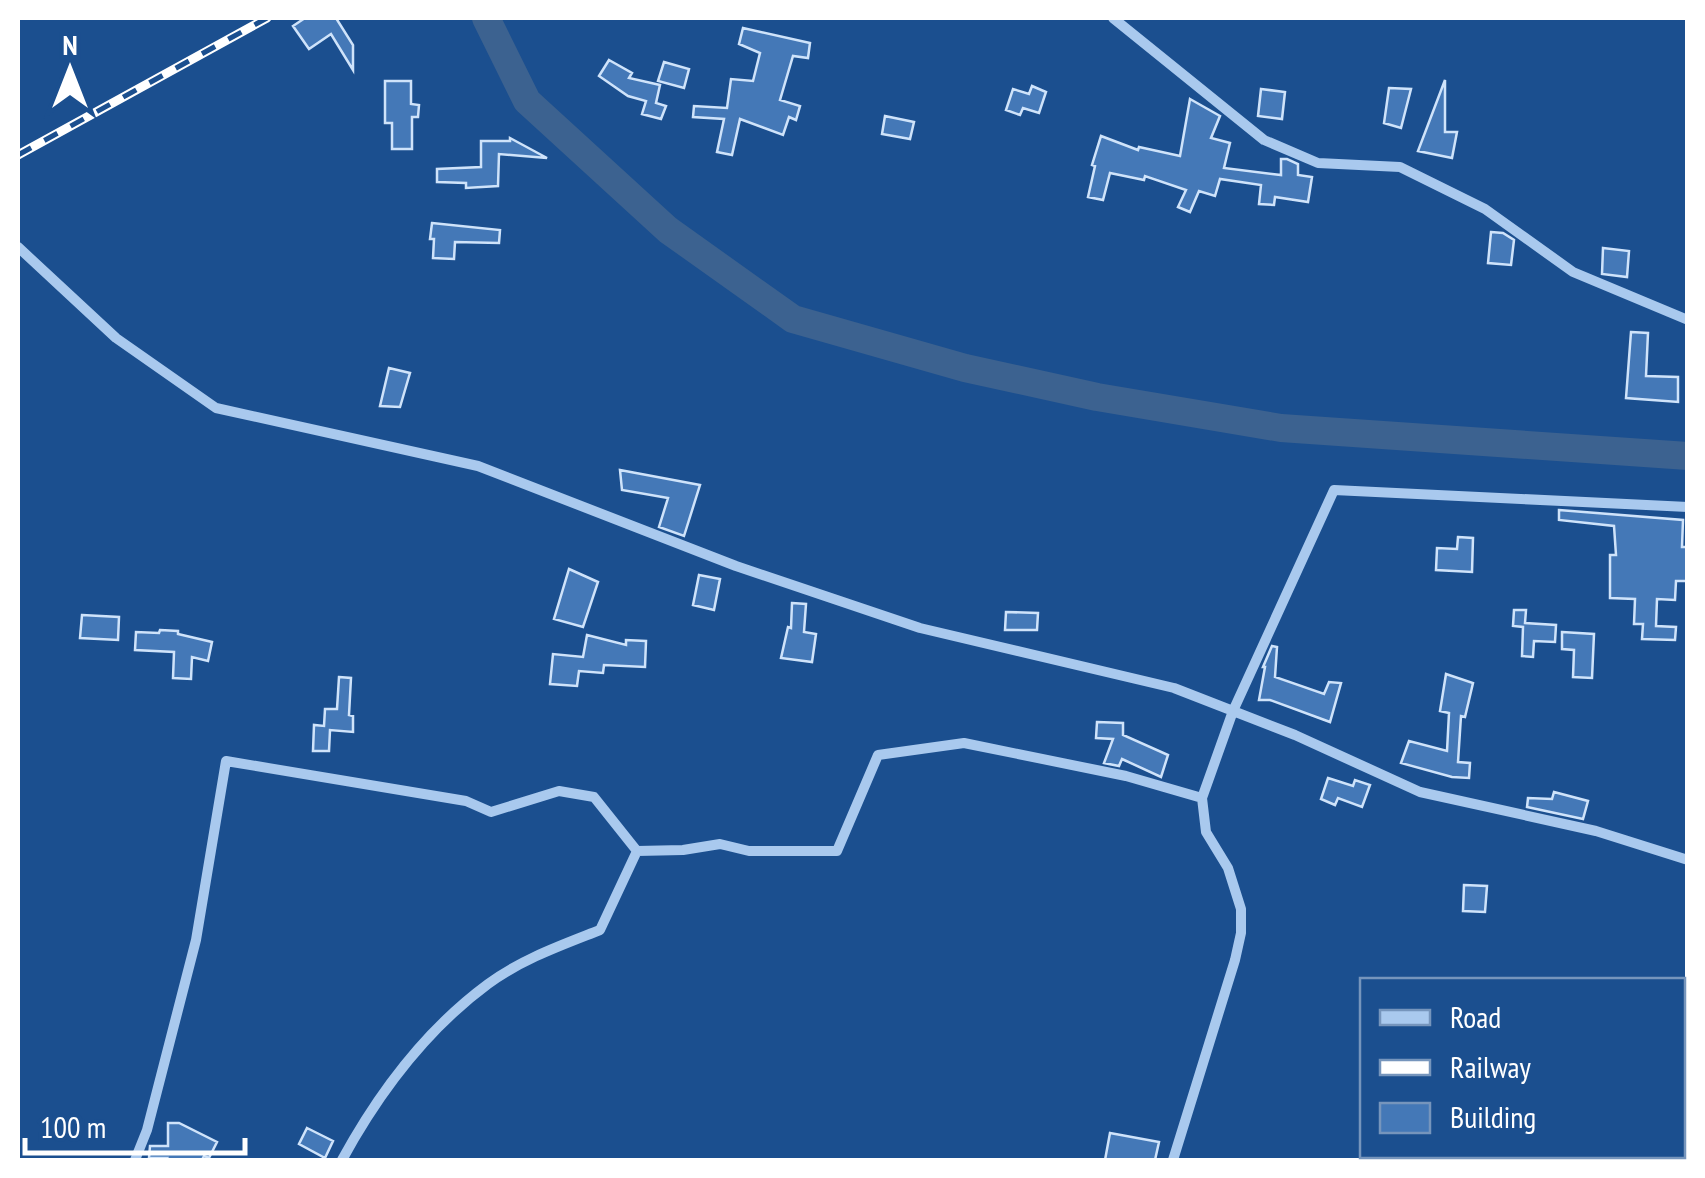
<svg xmlns="http://www.w3.org/2000/svg" width="1705" height="1178" viewBox="0 0 1705 1178" font-family="'PT Sans Narrow',sans-serif">
<style>
.lines{fill:none;stroke-linecap:round;stroke-linejoin:round}
.river{stroke:#3c6290;stroke-width:28}
.building{fill:#4478b7;stroke:#cfe3fa;stroke-width:2.5}
.street{stroke:#a9c9ee;stroke-width:10}
.rail-casing{stroke:#fff;stroke-width:9}
.rail{stroke:#1b4f8f;stroke-width:5;stroke-dasharray:15;stroke-linecap:butt}
</style>
<rect width="100%" height="100%" fill="#1b4f8f"/>
<g class="lines">
<!-- river -->
<path class="river" d="M 486,18 L 527,101 L 668,230 L 793,319 L 965,368 L 1097,397 L 1281,428 L 1688,456"/>
</g>
<!-- building -->
<path class="building" d="M 305,18 L 336,18 L 353,45 L 353,70 L 331,34 L 309,49 L 293,26 Z
M 743,28 L 810,43 L 808,58 L 793,56 L 780,100 L 800,106 L 796,120 L 789,117 L 783,135 L 740,119 L 732,155 L 717,152 L 724,119 L 693,117 L 694,106 L 727,108 L 731,79 L 753,81 L 760,53 L 739,44 Z
M 609,60 L 632,73 L 629,78 L 660,85 L 656,103 L 666,106 L 661,119 L 642,114 L 646,101 L 628,96 L 599,76 Z
M 664,62 L 689,69 L 684,88 L 658,81 Z
M 1445,80 L 1445,132 L 1457,132 L 1452,158 L 1418,151 Z
M 385,81 L 411,81 L 411,104 L 419,105 L 418,117 L 412,117 L 412,149 L 392,149 L 392,123 L 385,123 Z
M 1032,86 L 1046,92 L 1039,113 L 1023,108 L 1020,115 L 1006,110 L 1013,89 L 1029,94 Z
M 1389,88 L 1411,89 L 1401,128 L 1384,123 Z
M 1261,89 L 1285,92 L 1282,119 L 1258,116 Z
M 1190,99 L 1220,116 L 1211,138 L 1230,143 L 1224,168 L 1281,175 L 1281,159 L 1287,159 L 1298,164 L 1298,175 L 1312,177 L 1308,202 L 1275,197 L 1274,205 L 1259,204 L 1261,185 L 1220,179 L 1215,196 L 1199,191 L 1190,212 L 1178,207 L 1186,190 L 1145,176 L 1144,180 L 1110,173 L 1103,200 L 1088,197 L 1095,166 L 1092,165 L 1101,136 L 1138,150 L 1139,147 L 1180,156 Z
M 885,116 L 914,122 L 910,139 L 882,134 Z
M 510,138 L 547,158 L 499,154 L 498,186 L 466,188 L 466,183 L 437,182 L 437,169 L 481,167 L 481,141 L 510,141 Z
M 432,223 L 500,230 L 499,243 L 455,242 L 454,259 L 433,258 L 434,239 L 430,239 Z
M 1491,232 L 1503,233 L 1514,240 L 1511,265 L 1488,263 Z
M 1603,248 L 1629,251 L 1627,277 L 1602,274 Z
M 1631,332 L 1648,333 L 1646,376 L 1678,377 L 1678,402 L 1626,398 Z
M 389,368 L 410,373 L 400,407 L 380,406 Z
M 620,470 L 700,485 L 684,536 L 659,527 L 668,498 L 622,490 Z
M 1559,510 L 1683,520 L 1682,547 L 1688,547 L 1688,581 L 1676,581 L 1675,600 L 1657,599 L 1656,626 L 1676,627 L 1675,640 L 1642,639 L 1643,624 L 1634,624 L 1635,599 L 1610,598 L 1610,555 L 1616,555 L 1614,526 L 1559,520 Z
M 1458,537 L 1473,538 L 1472,572 L 1436,570 L 1437,548 L 1457,549 Z
M 569,569 L 598,582 L 583,627 L 554,619 Z
M 699,575 L 720,579 L 714,610 L 693,605 Z
M 792,603 L 806,604 L 804,632 L 816,634 L 812,662 L 781,658 L 788,627 L 791,628 Z
M 1514,610 L 1526,610 L 1525,623 L 1556,625 L 1555,642 L 1534,641 L 1533,657 L 1522,656 L 1523,627 L 1513,626 Z
M 1006,612 L 1038,613 L 1037,630 L 1005,630 Z
M 82,615 L 119,617 L 118,640 L 80,638 Z
M 160,630 L 178,631 L 178,634 L 212,642 L 208,661 L 192,657 L 191,679 L 173,678 L 174,652 L 135,650 L 136,632 L 159,633 Z
M 1562,632 L 1594,634 L 1592,678 L 1573,677 L 1574,650 L 1562,649 Z
M 587,635 L 626,645 L 626,640 L 646,641 L 645,667 L 604,665 L 603,673 L 579,671 L 577,686 L 550,684 L 553,654 L 583,657 Z
M 1272,646 L 1277,647 L 1275,677 L 1324,694 L 1329,682 L 1341,683 L 1330,722 L 1270,700 L 1259,700 L 1265,667 L 1263,667 Z
M 1446,674 L 1473,683 L 1465,717 L 1461,716 L 1458,762 L 1470,763 L 1469,778 L 1452,777 L 1401,763 L 1409,741 L 1447,751 L 1449,713 L 1440,711 Z
M 339,677 L 351,678 L 349,715 L 353,716 L 353,732 L 330,730 L 329,751 L 313,751 L 314,725 L 324,726 L 325,709 L 337,709 Z
M 1097,722 L 1123,723 L 1123,735 L 1168,755 L 1161,777 L 1122,759 L 1119,766 L 1104,763 L 1113,739 L 1096,738 Z
M 1328,778 L 1353,786 L 1355,780 L 1370,785 L 1362,807 L 1338,798 L 1335,805 L 1321,799 Z
M 1554,792 L 1588,801 L 1583,819 L 1527,807 L 1528,798 L 1552,799 Z
M 1464,885 L 1487,886 L 1485,912 L 1463,911 Z
M 168,1123 L 179,1123 L 217,1142 L 209,1158 L 204,1156 L 202,1160 L 166,1160 L 167,1158 L 149,1158 L 150,1146 L 168,1146 Z
M 307,1128 L 333,1141 L 325,1158 L 299,1144 Z
M 1110,1133 L 1159,1142 L 1155,1160 L 1105,1160 Z"/>
<g class="lines">
<!-- street -->
<path class="street" d="M 1113,18 L 1264,140 L 1318,163 L 1400,167 L 1485,209 L 1573,272 L 1688,320
M 18,247 L 116,338 L 216,408 L 478,466 L 736,566 L 920,628 L 1174,688 L 1295,735 L 1420,792 L 1596,831 L 1688,860
M 135,1160 L 147,1130 L 196,940 L 226,761 L 466,801 L 491,812 L 559,791 L 594,797 L 637,851 L 683,850 L 720,844 L 749,851 L 837,851 L 878,755 L 964,743 L 1126,776 L 1202,798
M 342,1160 C 378,1094 427,1029 488,984 C 522,959 562,945 600,930 L 637,851
M 1173,1160 L 1235,960 L 1241,933 L 1241,909 L 1228,868 L 1206,832 L 1202,798 L 1233,711 L 1334,490 L 1688,507"/>
<!-- rail casing -->
<g class="rail-casing">
<path id="rail" d="M 18,155 L 267,18"/>
</g>
<!-- rail -->
<use href="#rail" class="rail"/>
</g>
<!-- border -->
<rect width="1705" height="1178" fill="none" stroke="#ffffff" stroke-width="40"/>
<!-- legend -->
<rect x="1360" y="978" width="325" height="180" fill="#1b4f8f" stroke="#7695bc" stroke-width="2.5"/>
<rect x="1380" y="1010" width="50" height="15" fill="#a9c9ee" stroke="#7695bc" stroke-width="2.5"/>
<text x="1450" y="1028" font-size="30" fill="#ffffff">Road</text>
<rect x="1380" y="1060" width="50" height="15" fill="#ffffff" stroke="#7695bc" stroke-width="2.5"/>
<text x="1450" y="1078" font-size="30" fill="#ffffff">Railway</text>
<rect x="1380" y="1103" width="50" height="30" fill="#4478b7" stroke="#7695bc" stroke-width="2.5"/>
<text x="1450" y="1128" font-size="30" fill="#ffffff">Building</text>
<!-- north arrow -->
<g transform="translate(70 70)" stroke="#1b4f8f" stroke-width="8" paint-order="stroke">
<path d="M0-8L18 38L0 25L-18 38Z" fill="#ffffff"/>
<text y="-15" font-size="28" font-weight="bold" text-anchor="middle" fill="#ffffff">N</text>
</g>
<!-- scale -->
<path d="M25 1138v15h220v-15" fill="none" stroke="#ffffff" stroke-width="5"/>
<text x="40" y="1138" font-size="30" fill="#ffffff" stroke="#1b4f8f" stroke-width="8" paint-order="stroke">100 m</text>
</svg>
